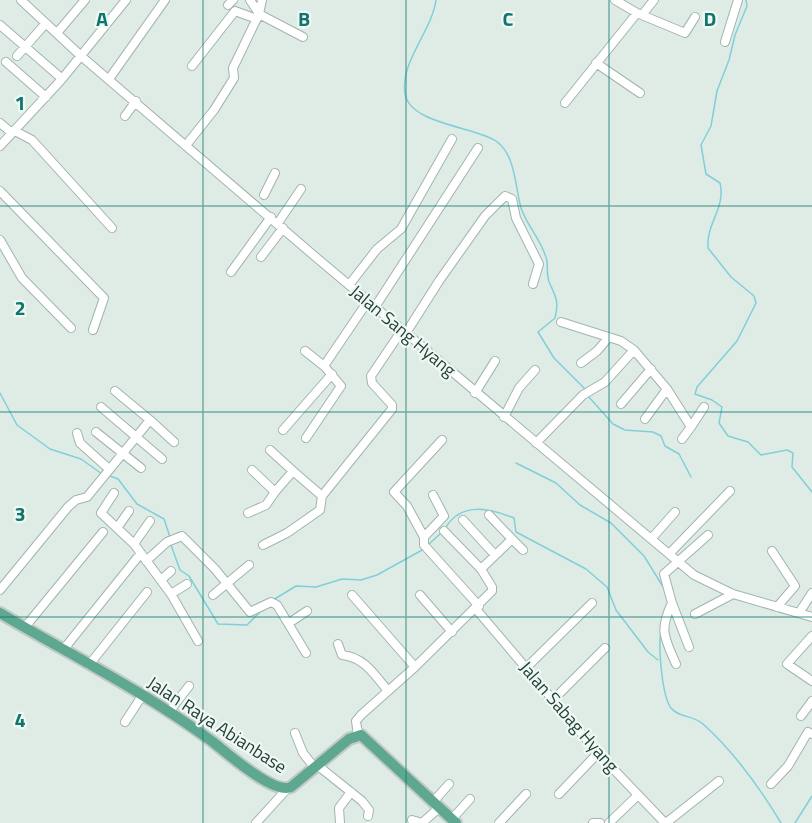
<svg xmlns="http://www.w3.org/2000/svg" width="812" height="823" viewBox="0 0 812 823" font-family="'Titillium Web',sans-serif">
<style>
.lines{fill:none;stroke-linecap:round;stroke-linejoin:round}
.stream{stroke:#80cfd8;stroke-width:1.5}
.minor-casing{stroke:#a1b4ad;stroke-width:10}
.major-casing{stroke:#c0c9c6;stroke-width:14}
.minor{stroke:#fff;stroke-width:8}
.major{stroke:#5ea790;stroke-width:10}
.grid{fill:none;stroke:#0f766e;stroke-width:1.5;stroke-opacity:0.55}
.labels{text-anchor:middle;stroke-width:4.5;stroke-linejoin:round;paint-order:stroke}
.street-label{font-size:18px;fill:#1e3e34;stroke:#f0f8f4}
.grid-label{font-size:20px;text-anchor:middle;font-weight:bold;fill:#0f766e;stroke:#f0f8f4;stroke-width:4.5;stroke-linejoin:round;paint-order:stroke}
</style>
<rect width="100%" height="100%" fill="#dfece6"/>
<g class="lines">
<!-- stream -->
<path class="stream" d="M 436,0 C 432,31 400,61 405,94 C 410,124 476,127 496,141 C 516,155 515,187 521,208 C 527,226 543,242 547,261 C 548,269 546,276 550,284 C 556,297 559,302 555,318 L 538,332 L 554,358 L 585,389
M 746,0 L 747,6 L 735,35 L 729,60 L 717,91 L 711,126 L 701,145 L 706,174 L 720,183 C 726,208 706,223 708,248 L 731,277 L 754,296 L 756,303 L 737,341 L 697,387 L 695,394 L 712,400 L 722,407 L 719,423 L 728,436 L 748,442 L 761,455 L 787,450 L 793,453 L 792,467 L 812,492
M 0,393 L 17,425 L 50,449 L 81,459 L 102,474
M 588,396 L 613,424 L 625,430 L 653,432 L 661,436 L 665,446 L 679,454 L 691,477
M 516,463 L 556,483 L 580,505 L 611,523 L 644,556 L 665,590
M 110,476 L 118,479 L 137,504 L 164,519 L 170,537
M 446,527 C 462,501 491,509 514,518 L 516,532 L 586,569 L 607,587 L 616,610 L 648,652 L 658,660
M 429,544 L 441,533
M 171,545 L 180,570 L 189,576 L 218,624 L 247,625 L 263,609
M 273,600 L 296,586 L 316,587 L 342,579 L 361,580 L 377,575 L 424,549
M 661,631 C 658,647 662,696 671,708 C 679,718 693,715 703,724 C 733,751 760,788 781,823
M 795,823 L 812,796"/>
<!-- minor casing -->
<g class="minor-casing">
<path id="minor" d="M 21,0 L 81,56 L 318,259 L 694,575 L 733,594 L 812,617
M 250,0 L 258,12
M 615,0 L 637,13 L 685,33 L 695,17
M 228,5 L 233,0
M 259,14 L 303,37
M 642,15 L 654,0
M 0,25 L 60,77
M 57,33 L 85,0
M 725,42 L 738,0
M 17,56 L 46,23
M 6,62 L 46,97
M 596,63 L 640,93
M 192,66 L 235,11 L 257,19
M 109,79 L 165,0
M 565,103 L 637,13
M 125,116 L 136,101
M 0,123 L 12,133
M 15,131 L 32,140 L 112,228
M 187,144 L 214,110 L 234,78 L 233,68 L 259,14 L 262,0
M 0,146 L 62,79 L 126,0
M 0,191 L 104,298 L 93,330
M 264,195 L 275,173
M 278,223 L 301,189
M 0,240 L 22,278 L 71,328
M 261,257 L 283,228
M 231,272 L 271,217
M 349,285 L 377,249 L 401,229 L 452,139
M 375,307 L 478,148
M 561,322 L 621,341 L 634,350
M 406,333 L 439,281 L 485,216 L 505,196 L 512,199 L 516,218 L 539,264 L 533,284
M 305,351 L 324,366
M 581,363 L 597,351 L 609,337
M 115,391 L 150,420
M 475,393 L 495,361
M 621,404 L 651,369
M 101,407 L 162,459
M 504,417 L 519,388 L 535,370
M 645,419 L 667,389
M 691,427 L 704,407
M 283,430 L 332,374
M 96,432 L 141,468
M 77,433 L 80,443 L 109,469
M 306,438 L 341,386 L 324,366 L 368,301
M 442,440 L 394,492 L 407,506 L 424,537 L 424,545 L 479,606
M 536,443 L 583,395 L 605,382 L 634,350 L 667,389 L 691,427 L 682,439
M 270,450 L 293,471
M 252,470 L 275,492 L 293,471 L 322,496 L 392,409 L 392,405 L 372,383 L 371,376 L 402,330
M 114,493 L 101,513 L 134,544 L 171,594 L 198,641
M 248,513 L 266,505 L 275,492
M 463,520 L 495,555
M 117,528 L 129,511
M 424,537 L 444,516 L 433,495
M 652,538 L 675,512
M 512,539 L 523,550
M 134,544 L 150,521
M 263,545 L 287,533 L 320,510 L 322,496
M 772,551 L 795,586 L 777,607
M 670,553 L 730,491
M 146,561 L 167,542 L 182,536 L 215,569 L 250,612 L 271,602 L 277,605 L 306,653
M 481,569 L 512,539 L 489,515
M 161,580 L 171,571
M 0,590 L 68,507 L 76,500 L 87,497 L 150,420 L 174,442
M 171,594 L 187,584
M 213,595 L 249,565
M 352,595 L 415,667
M 420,595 L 452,632
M 672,603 L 689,647
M 476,609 L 598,753 L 665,823
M 799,613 L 812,593
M 695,614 L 733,594
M 289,623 L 307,611
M 25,627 L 103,532
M 812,636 L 787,664 L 812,681
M 338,644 L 342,655 C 364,657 374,674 388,691
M 63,650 L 141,553
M 676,664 C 664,637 659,630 672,603 L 664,574 L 708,535
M 89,665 L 147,592
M 526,668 L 592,603
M 553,700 L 605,648
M 169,712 L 189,686
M 801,716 L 812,701
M 125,722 L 142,696
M 295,733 L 303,753 L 314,767
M 358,735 L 356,721 L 361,715 L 415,667 L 492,591 L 492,587 L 481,569 L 444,531
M 317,765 L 362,801 L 369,810 L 368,816
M 771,784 L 788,766 L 808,732 L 812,734
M 559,794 L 598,753
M 434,801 L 449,784
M 452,819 L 470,799
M 412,820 L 422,823 L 440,807
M 256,823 L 287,789
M 340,823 L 339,808 L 351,792
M 499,823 L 526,794
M 593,823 L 600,823
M 609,823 L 638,795
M 666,823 L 719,781"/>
</g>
<!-- major casing -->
<g class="major-casing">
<path id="major" d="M 0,613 C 71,655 147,693 213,742 C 227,753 274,795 291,787 L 349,739 L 361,735 L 456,823"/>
</g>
<!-- minor -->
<use href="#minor" class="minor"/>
<!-- major -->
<use href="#major" class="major"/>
</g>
<!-- grid -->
<path class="grid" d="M 203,0 L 203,823M 406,0 L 406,823M 609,0 L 609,823M 0,206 L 812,206M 0,412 L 812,412M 0,617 L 812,617"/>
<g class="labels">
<!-- street labels -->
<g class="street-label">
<text transform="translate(403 331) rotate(40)" y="6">Jalan Sang Hyang</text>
<text transform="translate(569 717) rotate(49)" y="6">Jalan Sabag Hyang</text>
<text transform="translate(217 725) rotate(33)" y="6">Jalan Raya Abianbase</text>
</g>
</g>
<g class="grid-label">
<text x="102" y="26">A</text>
<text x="304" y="26">B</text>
<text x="508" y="26">C</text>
<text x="710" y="26">D</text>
<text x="20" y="110">1</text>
<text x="20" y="315">2</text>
<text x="20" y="521">3</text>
<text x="20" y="727">4</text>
</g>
</svg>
